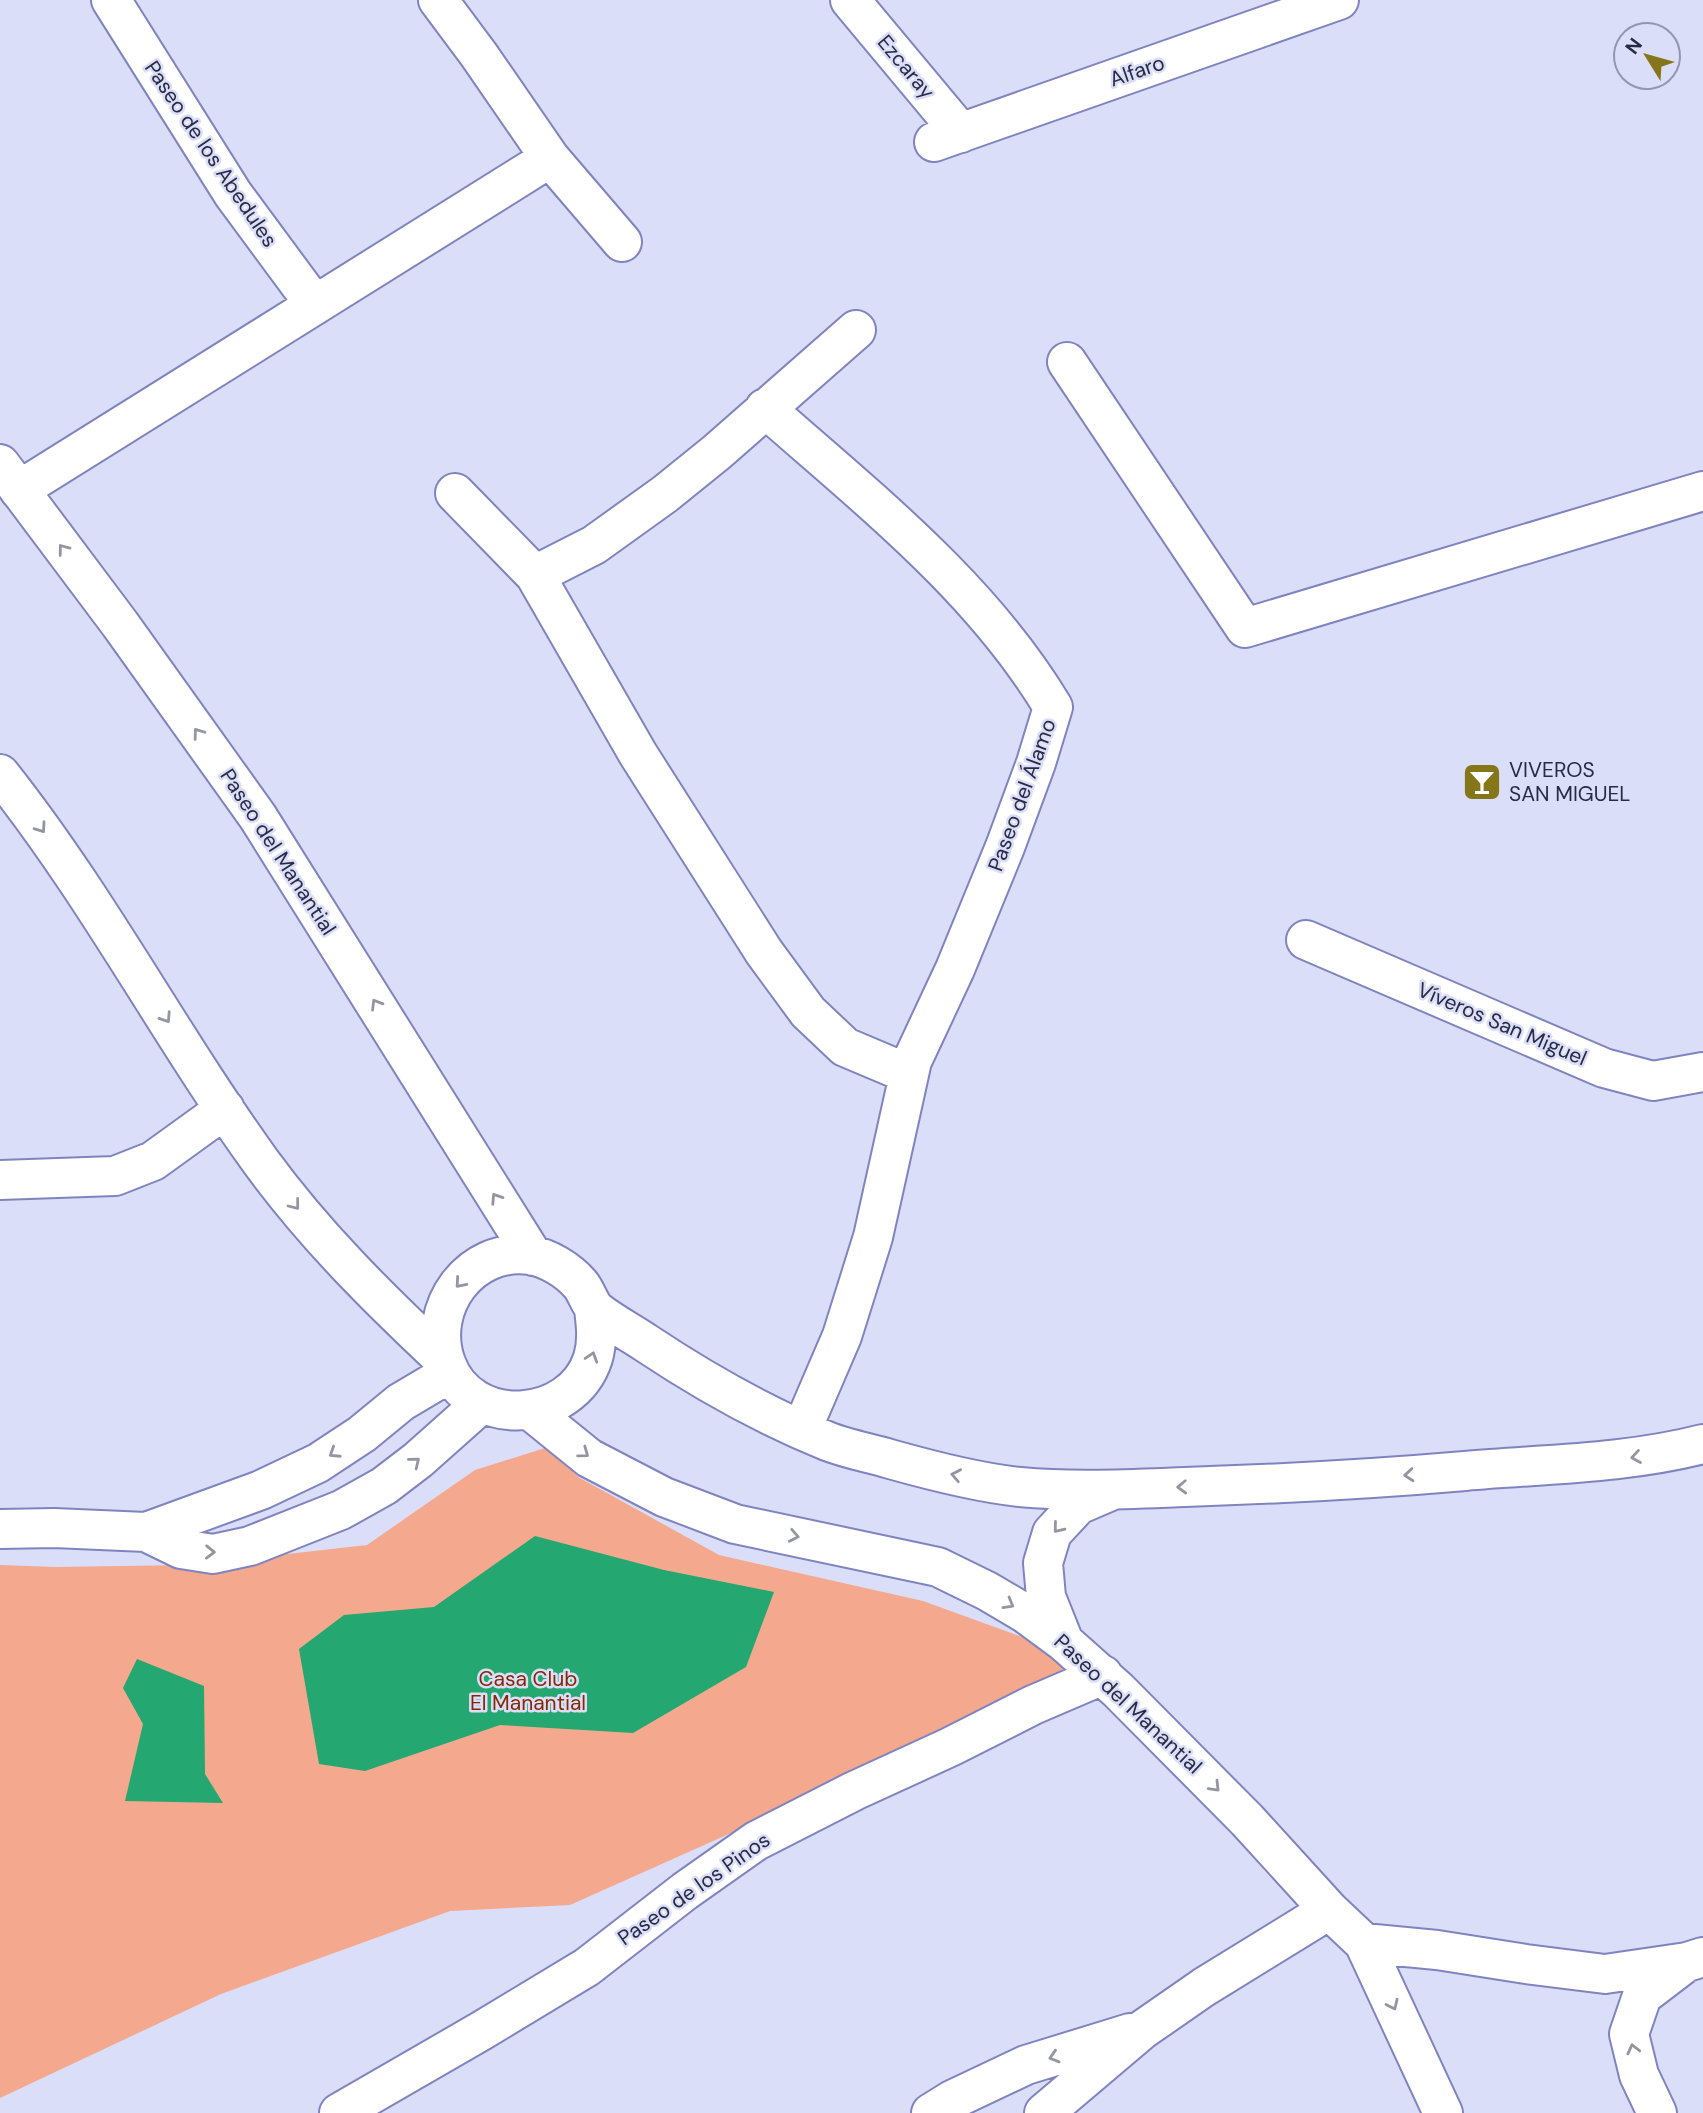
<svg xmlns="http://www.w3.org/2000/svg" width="1703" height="2113" viewBox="0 0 1703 2113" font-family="'DM Sans',sans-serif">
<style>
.green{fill:#f4a88d}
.water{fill:#24a770}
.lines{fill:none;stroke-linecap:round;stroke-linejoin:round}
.minor-casing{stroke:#7f84bf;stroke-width:42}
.minor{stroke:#fff;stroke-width:38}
.oneway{stroke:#9495a2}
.labels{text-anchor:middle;stroke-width:5;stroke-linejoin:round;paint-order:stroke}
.street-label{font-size:21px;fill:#292b44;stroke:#dbdef8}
.poi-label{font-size:21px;fill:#292b44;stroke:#dbdef8;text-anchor:start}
.park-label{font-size:21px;fill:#842900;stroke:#dbdef8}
</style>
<rect width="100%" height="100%" fill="#dbdef8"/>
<!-- green -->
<path class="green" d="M 545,1448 L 580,1478 L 719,1555 L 923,1601 L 1058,1650 L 1078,1678 L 570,1905 L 450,1911 L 221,1994 L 0,2098 L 0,1565 L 55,1567 L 188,1565 L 367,1545 L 475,1470 Z"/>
<!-- water -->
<path class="water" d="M 535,1536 L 664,1570 L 774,1592 L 746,1667 L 633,1733 L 500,1725 L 365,1771 L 319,1764 L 299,1649 L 344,1615 L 434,1607 Z
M 137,1659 L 204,1686 L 205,1774 L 223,1803 L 125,1801 L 143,1724 L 123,1688 Z"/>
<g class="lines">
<!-- minor casing -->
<g class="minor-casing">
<path id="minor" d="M 111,0 L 233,194 L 315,305
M 438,0 L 479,55 L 550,158 L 622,242
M 850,0 L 961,133
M 934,142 L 1339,0
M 1067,362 L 1245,628 L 1703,491
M 765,408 C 869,500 981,587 1053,707 L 1036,763 L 1005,847 L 955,969 L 912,1061 L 873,1237 L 842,1336 L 802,1429
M 0,464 L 120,624 L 258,817 L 533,1256
M 19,490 L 550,158
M 455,493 L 535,575 L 638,754 L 764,952 L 808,1012 L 845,1047 L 909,1074
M 535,575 L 594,545 L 665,494 L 717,452 L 856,330
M 0,774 C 97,896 170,1036 261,1162 C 316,1237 378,1298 445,1361
M 1306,940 L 1604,1068 L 1653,1081 L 1703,1072
M 0,1180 L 115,1176 L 153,1161 L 225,1109
M 594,1309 C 596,1326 598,1341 593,1358 C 572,1424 470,1430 446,1363 C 426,1308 470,1247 530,1255 C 548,1258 568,1270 580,1284 C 587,1292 589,1304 597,1311 C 612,1323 630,1332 646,1343 C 703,1381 763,1415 827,1441 C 847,1449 870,1453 890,1459 C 929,1470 980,1483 1020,1487 C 1074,1492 1130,1489 1185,1487 C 1279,1484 1372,1479 1465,1471 C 1545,1464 1625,1464 1703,1444
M 531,1411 L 589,1458 L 664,1497 L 735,1524 L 938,1567 L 987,1591 L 1026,1614 L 1064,1642 L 1118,1690 L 1247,1820 L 1329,1910 L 1364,1943 L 1437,1950 L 1526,1964 L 1605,1974 L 1687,1962 L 1703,1957
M 0,1529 L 54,1528 L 146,1532 L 181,1549 L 213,1554 L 250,1546 L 341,1510 L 384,1486 L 418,1460 L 482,1403
M 146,1532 L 261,1490 L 318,1463 L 362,1434 L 401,1402 L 450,1373
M 1064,1642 L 1046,1597 L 1043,1563 L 1052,1533 L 1078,1505 L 1113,1490
M 1364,1943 L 1443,2113
M 339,2113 L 481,2031 L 587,1967 L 685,1891 L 756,1841 L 854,1791 L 950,1747 L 1033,1705 L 1103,1675
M 931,2113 L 952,2100 L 1026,2065 L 1130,2033
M 1044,2113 L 1142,2030 L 1204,1987 L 1329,1910
M 1657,2113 L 1639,2075 L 1629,2034 L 1642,1996 L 1684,1964"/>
</g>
<!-- minor -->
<use href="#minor" class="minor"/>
</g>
<!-- one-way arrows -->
<defs><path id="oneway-chevron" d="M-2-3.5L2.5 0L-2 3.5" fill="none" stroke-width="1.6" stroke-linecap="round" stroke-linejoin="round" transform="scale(1.75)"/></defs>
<g class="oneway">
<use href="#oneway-chevron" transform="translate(63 549) rotate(-127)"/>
<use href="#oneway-chevron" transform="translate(198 733) rotate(-126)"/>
<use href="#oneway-chevron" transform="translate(41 828) rotate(55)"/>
<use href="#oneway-chevron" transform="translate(376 1004) rotate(-121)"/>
<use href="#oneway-chevron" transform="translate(166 1018) rotate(57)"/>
<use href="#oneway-chevron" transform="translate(496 1198) rotate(-123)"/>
<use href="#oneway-chevron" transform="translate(295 1205) rotate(52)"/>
<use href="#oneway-chevron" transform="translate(460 1283) rotate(131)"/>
<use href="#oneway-chevron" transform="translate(592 1357) rotate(-72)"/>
<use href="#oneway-chevron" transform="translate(334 1453) rotate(147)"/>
<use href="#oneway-chevron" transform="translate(584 1453) rotate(36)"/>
<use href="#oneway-chevron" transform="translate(1636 1457) rotate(171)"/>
<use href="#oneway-chevron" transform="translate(415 1462) rotate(-39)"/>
<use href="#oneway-chevron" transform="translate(956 1475) rotate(-169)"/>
<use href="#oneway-chevron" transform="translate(1409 1475) rotate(175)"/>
<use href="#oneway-chevron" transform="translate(1182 1487) rotate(178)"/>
<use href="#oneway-chevron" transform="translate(1058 1528) rotate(129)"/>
<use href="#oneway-chevron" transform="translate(794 1536) rotate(11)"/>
<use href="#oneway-chevron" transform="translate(210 1552) rotate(1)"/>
<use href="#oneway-chevron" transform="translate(1009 1604) rotate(30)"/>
<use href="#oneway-chevron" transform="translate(1215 1787) rotate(46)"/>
<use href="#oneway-chevron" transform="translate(1393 2005) rotate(65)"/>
<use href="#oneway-chevron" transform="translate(1633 2049) rotate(-104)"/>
<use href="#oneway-chevron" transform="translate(1054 2057) rotate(163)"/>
</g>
<!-- icons -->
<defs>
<g id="bar-square" transform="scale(2.0125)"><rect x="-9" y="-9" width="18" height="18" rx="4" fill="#85761a" stroke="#dbdef8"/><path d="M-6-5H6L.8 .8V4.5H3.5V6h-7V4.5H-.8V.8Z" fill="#fff"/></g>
</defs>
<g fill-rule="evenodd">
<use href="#bar-square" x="1482" y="782"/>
</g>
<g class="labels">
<!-- street labels -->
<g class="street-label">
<text transform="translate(906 67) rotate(50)" y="7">Ezcaray</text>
<text transform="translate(1137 71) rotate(-19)" y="7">Alfaro</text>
<text transform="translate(211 154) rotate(56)" y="7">Paseo de los Abedules</text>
<text transform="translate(1022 795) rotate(-70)" y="7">Paseo del Álamo</text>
<text transform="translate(278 852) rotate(57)" y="7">Paseo del Manantial</text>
<text transform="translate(1502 1024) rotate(23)" y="7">Víveros San Miguel</text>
<text transform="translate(1128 1704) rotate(43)" y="7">Paseo del Manantial</text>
<text transform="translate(694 1889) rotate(-35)" y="7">Paseo de los Pinos</text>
</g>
<!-- poi labels -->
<g class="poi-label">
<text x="1509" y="777">VIVEROS<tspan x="1509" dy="24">SAN MIGUEL</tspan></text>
</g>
<!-- park labels -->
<g class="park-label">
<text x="528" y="1686">Casa Club<tspan x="528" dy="24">El Manantial</tspan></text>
</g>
</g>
<!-- north arrow -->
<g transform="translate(1647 56) rotate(307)"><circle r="33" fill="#dbdef8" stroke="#9496b0" stroke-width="2"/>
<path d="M0-5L12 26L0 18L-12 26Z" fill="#85761a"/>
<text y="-10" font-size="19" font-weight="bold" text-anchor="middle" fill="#292b44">N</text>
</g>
</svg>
